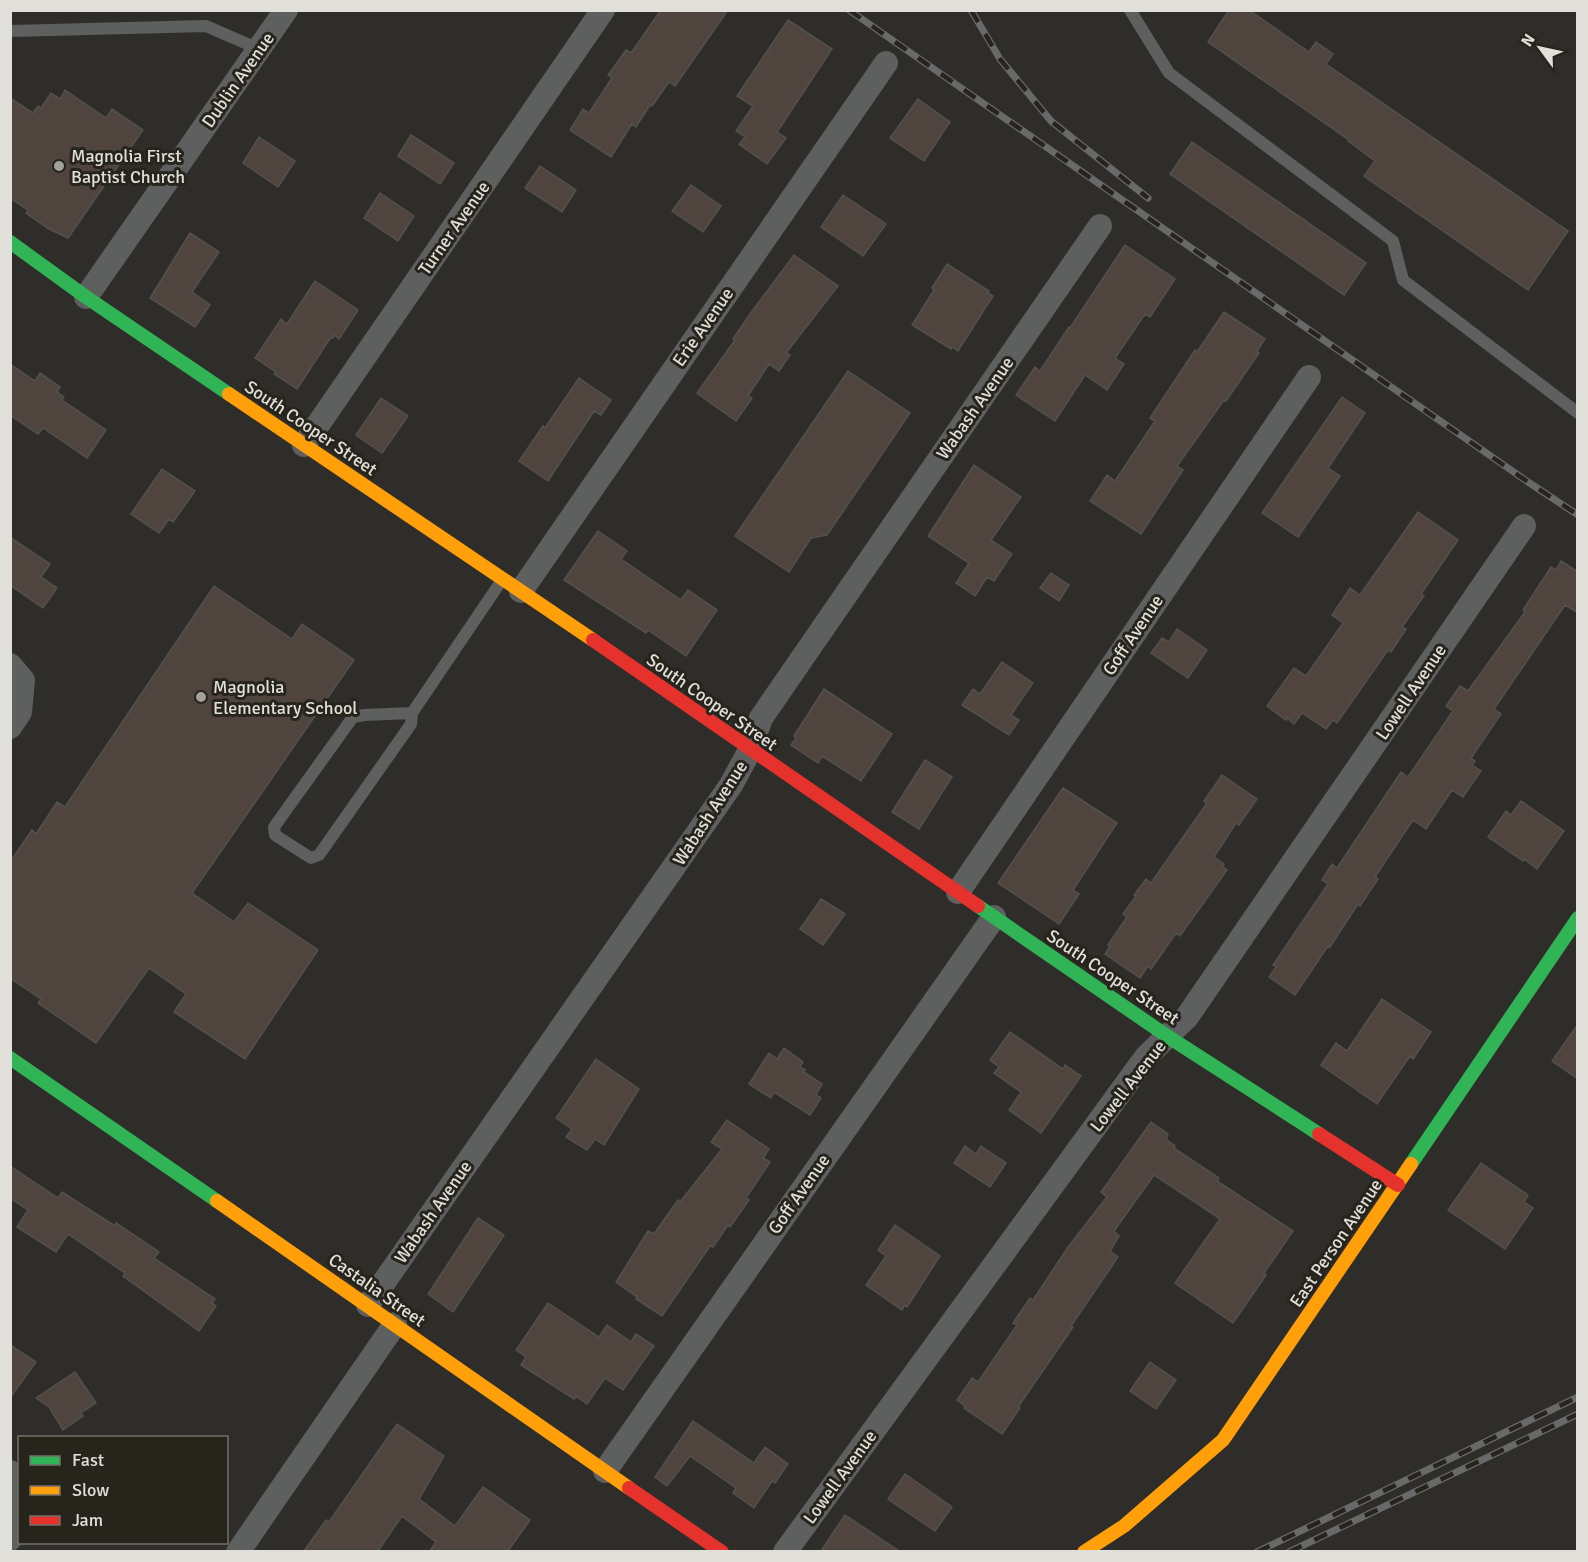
<svg xmlns="http://www.w3.org/2000/svg" width="1588" height="1562" viewBox="0 0 1588 1562" font-family="Signika,sans-serif">
<style>
.building{fill:#50453e;stroke:#53514e;stroke-width:1.5}
.lines{fill:none;stroke-linecap:round;stroke-linejoin:round}
.lane{stroke:#5e5f5f;stroke-width:12}
.street{stroke:#5e5f5f;stroke-width:24}
.fast{stroke:#30b455;stroke-width:14}
.slow{stroke:#ff9f0a;stroke-width:14}
.jam{stroke:#e5322d;stroke-width:14}
.rail-casing{stroke:#6a6969;stroke-width:7}
.rail{stroke:#27241c;stroke-width:4.5;stroke-dasharray:14;stroke-linecap:butt}
.poi-dot{fill:#a2a19c;stroke:#27241c;stroke-width:2}
.labels{text-anchor:middle;stroke-width:6;stroke-linejoin:round;paint-order:stroke}
.street-label{font-size:18px;fill:#e1dfda;stroke:#27241c}
.poi-label{font-size:18px;fill:#e1dfda;stroke:#27241c;text-anchor:start}
</style>
<rect width="100%" height="100%" fill="#2e2d29"/>
<!-- building -->
<path class="building" d="M 661,10 L 728,10 L 675,86 L 669,82 L 652,106 L 650,105 L 636,127 L 632,124 L 611,157 L 570,130 L 583,109 L 589,113 L 612,78 L 608,75 L 626,50 L 631,53 Z
M 1229,10 L 1249,10 L 1309,52 L 1316,42 L 1333,54 L 1326,64 L 1568,231 L 1528,290 L 1364,176 L 1375,161 L 1348,141 L 1349,140 L 1208,42 Z
M 788,20 L 832,49 L 777,132 L 786,138 L 767,164 L 739,144 L 745,137 L 736,131 L 753,106 L 737,96 Z
M 65,90 L 106,118 L 112,109 L 143,130 L 68,238 L 49,229 L 26,213 L 28,210 L 10,198 L 10,98 L 33,113 L 38,106 L 41,108 L 51,93 L 60,99 Z
M 918,99 L 950,122 L 924,161 L 890,138 Z
M 411,135 L 454,163 L 440,184 L 398,156 Z
M 259,137 L 295,161 L 278,187 L 243,163 Z
M 1192,142 L 1366,263 L 1344,295 L 1170,174 Z
M 540,166 L 576,190 L 562,212 L 525,188 Z
M 691,185 L 721,206 L 703,232 L 672,211 Z
M 380,193 L 414,216 L 398,241 L 364,218 Z
M 843,195 L 886,224 L 863,256 L 821,227 Z
M 190,233 L 219,252 L 192,292 L 210,305 L 195,327 L 150,298 Z
M 1125,245 L 1175,279 L 1150,317 L 1145,314 L 1115,358 L 1124,364 L 1107,390 L 1085,375 L 1055,421 L 1016,395 L 1035,367 L 1040,371 L 1069,327 L 1070,328 Z
M 794,255 L 838,286 L 786,353 L 790,355 L 779,371 L 769,364 L 748,396 L 752,398 L 736,421 L 697,393 L 735,340 L 733,339 L 750,314 Z
M 947,264 L 989,291 L 988,293 L 993,296 L 958,351 L 952,347 L 951,349 L 912,325 L 934,290 L 932,288 Z
M 315,281 L 358,310 L 339,339 L 334,335 L 333,338 L 331,337 L 297,389 L 274,374 L 276,372 L 255,358 L 281,319 L 287,324 Z
M 1224,312 L 1265,339 L 1257,351 L 1259,353 L 1226,401 L 1224,400 L 1177,466 L 1183,470 L 1141,534 L 1090,501 L 1107,475 L 1115,481 L 1155,421 L 1150,418 L 1195,350 L 1197,352 Z
M 10,364 L 35,381 L 40,373 L 60,387 L 57,392 L 64,397 L 62,400 L 106,430 L 87,458 L 43,428 L 38,434 L 10,415 Z
M 848,371 L 910,413 L 827,535 L 811,538 L 789,572 L 735,536 Z
M 579,378 L 611,400 L 601,415 L 594,411 L 548,481 L 519,461 L 543,426 L 545,428 Z
M 1342,397 L 1365,413 L 1328,468 L 1340,476 L 1298,537 L 1262,513 Z
M 381,398 L 408,416 L 382,453 L 356,435 Z
M 974,465 L 1021,497 L 991,540 L 1012,554 L 994,581 L 987,577 L 975,596 L 956,583 L 969,563 L 928,536 Z
M 162,469 L 195,491 L 173,522 L 169,519 L 159,533 L 131,514 Z
M 1418,512 L 1458,540 L 1421,594 L 1424,596 L 1402,627 L 1406,629 L 1391,652 L 1388,650 L 1337,723 L 1333,720 L 1326,729 L 1302,713 L 1294,724 L 1287,718 L 1286,720 L 1267,706 L 1294,668 L 1306,676 L 1343,623 L 1332,615 L 1350,588 L 1360,595 Z
M 598,531 L 627,551 L 621,559 L 681,600 L 688,590 L 717,610 L 686,656 L 648,630 L 646,633 L 564,580 Z
M 10,537 L 50,564 L 41,577 L 57,588 L 43,608 L 10,585 Z
M 1561,561 L 1578,572 L 1578,613 L 1565,605 L 1494,709 L 1501,714 L 1471,758 L 1475,761 L 1472,765 L 1481,771 L 1463,797 L 1452,790 L 1426,829 L 1413,820 L 1375,877 L 1378,879 L 1360,906 L 1358,904 L 1330,947 L 1328,946 L 1295,995 L 1269,977 L 1276,967 L 1273,965 L 1328,884 L 1322,880 L 1332,864 L 1337,868 L 1401,772 L 1408,777 L 1453,711 L 1446,706 L 1460,686 L 1468,691 L 1525,612 L 1523,610 L 1551,567 L 1556,570 Z
M 1051,573 L 1069,585 L 1059,601 L 1040,588 Z
M 214,586 L 292,639 L 302,624 L 354,660 L 192,893 L 234,922 L 248,903 L 318,950 L 245,1059 L 174,1012 L 186,994 L 149,968 L 96,1043 L 38,1003 L 41,999 L 10,978 L 10,862 L 32,830 L 36,834 L 57,802 L 65,807 Z
M 1177,629 L 1207,650 L 1188,678 L 1151,653 L 1162,638 L 1169,642 Z
M 1002,662 L 1033,683 L 1011,715 L 1019,720 L 1009,735 L 962,705 L 973,689 L 980,694 Z
M 824,689 L 892,734 L 861,781 L 822,756 L 818,763 L 791,745 L 796,738 L 794,736 Z
M 925,760 L 952,777 L 919,829 L 892,812 Z
M 1222,775 L 1257,799 L 1239,825 L 1236,823 L 1214,857 L 1224,864 L 1222,866 L 1227,870 L 1180,936 L 1176,933 L 1151,969 L 1148,966 L 1140,978 L 1105,954 L 1110,946 L 1108,945 L 1127,917 L 1123,914 L 1136,896 L 1134,895 L 1146,879 L 1151,883 L 1207,803 L 1204,801 Z
M 1063,788 L 1117,823 L 1073,890 L 1079,894 L 1059,924 L 998,883 Z
M 1521,801 L 1564,831 L 1537,869 L 1524,859 L 1523,861 L 1488,837 L 1506,811 L 1511,815 Z
M 821,899 L 845,914 L 823,945 L 800,929 Z
M 1382,999 L 1431,1032 L 1413,1059 L 1410,1056 L 1377,1104 L 1321,1065 L 1336,1043 L 1347,1051 Z
M 1578,1024 L 1578,1079 L 1552,1061 Z
M 1010,1032 L 1063,1069 L 1065,1065 L 1081,1076 L 1041,1133 L 1009,1110 L 1021,1092 L 994,1073 L 999,1067 L 990,1060 Z
M 784,1048 L 803,1062 L 800,1067 L 805,1070 L 804,1072 L 822,1084 L 816,1095 L 821,1098 L 810,1115 L 774,1092 L 771,1098 L 749,1084 L 769,1053 L 777,1059 Z
M 596,1059 L 639,1089 L 604,1145 L 595,1139 L 587,1150 L 566,1137 L 572,1129 L 556,1118 Z
M 727,1120 L 769,1149 L 763,1158 L 770,1162 L 746,1198 L 749,1200 L 730,1227 L 728,1225 L 713,1247 L 710,1246 L 662,1316 L 636,1299 L 637,1297 L 616,1282 L 648,1231 L 654,1234 L 678,1200 L 680,1202 L 722,1149 L 711,1142 Z
M 1151,1122 L 1168,1134 L 1166,1139 L 1175,1146 L 1174,1148 L 1219,1178 L 1217,1181 L 1293,1231 L 1264,1273 L 1266,1275 L 1233,1323 L 1175,1283 L 1220,1219 L 1154,1175 L 1114,1231 L 1119,1236 L 1110,1251 L 1118,1257 L 1071,1326 L 1073,1327 L 1018,1407 L 1020,1408 L 1002,1434 L 964,1408 L 965,1406 L 957,1400 L 972,1378 L 978,1382 L 1017,1325 L 1013,1323 L 1030,1298 L 1033,1300 L 1068,1247 L 1107,1197 L 1101,1192 Z
M 965,1146 L 976,1154 L 981,1146 L 1006,1163 L 990,1187 L 954,1163 Z
M 1481,1163 L 1528,1195 L 1524,1202 L 1533,1208 L 1505,1249 L 1448,1210 Z
M 10,1166 L 58,1198 L 62,1192 L 115,1226 L 116,1223 L 159,1252 L 154,1258 L 215,1299 L 212,1303 L 216,1306 L 199,1331 L 123,1276 L 125,1273 L 68,1234 L 56,1252 L 17,1227 L 28,1210 L 10,1198 Z
M 478,1218 L 504,1235 L 453,1312 L 428,1294 Z
M 895,1225 L 940,1256 L 907,1307 L 905,1305 L 902,1310 L 866,1285 L 886,1256 L 878,1250 Z
M 548,1303 L 599,1337 L 607,1325 L 631,1342 L 636,1334 L 654,1346 L 623,1390 L 605,1378 L 587,1404 L 576,1396 L 574,1399 L 521,1365 L 526,1357 L 516,1350 Z
M 10,1345 L 36,1362 L 10,1398 Z
M 1150,1362 L 1176,1380 L 1156,1409 L 1130,1391 Z
M 75,1372 L 96,1403 L 81,1413 L 83,1416 L 63,1430 L 49,1407 L 36,1398 Z
M 693,1421 L 754,1463 L 765,1447 L 788,1464 L 775,1483 L 772,1481 L 754,1508 L 733,1493 L 736,1488 L 690,1456 L 667,1486 L 655,1477 Z
M 397,1424 L 444,1456 L 419,1499 L 455,1526 L 483,1487 L 530,1520 L 508,1551 L 430,1551 L 436,1542 L 402,1516 L 378,1551 L 304,1551 L 326,1520 L 329,1522 Z
M 905,1474 L 952,1507 L 935,1531 L 888,1499 Z
M 845,1515 L 899,1551 L 821,1551 Z"/>
<g class="lines">
<!-- lane -->
<path class="lane" d="M 1130,10 L 1169,73 L 1393,241 L 1403,280 L 1578,413
M 10,31 L 206,26 L 259,49
M 412,713 L 364,715 L 353,717 L 274,827 L 275,835 L 311,858 L 319,855 L 411,724 L 412,713 L 502,580"/>
<!-- street -->
<path class="street" d="M 86,297 L 286,10
M 304,445 L 603,10
M 521,591 L 886,63
M 10,665 L 23,680 L 20,712 L 10,727
M 958,892 L 1309,377
M 368,1305 L 731,785 L 750,750 L 761,718 L 1100,226
M 605,1471 L 994,917
M 10,1472 C 20,1498 20,1513 10,1539
M 238,1552 L 395,1324
M 785,1552 L 1146,1057 L 1187,1017 L 1524,526"/>
<!-- fast -->
<path class="fast" d="M 10,242 L 86,297 L 229,394
M 978,906 L 1167,1036 L 1319,1134
M 10,1058 L 217,1201
M 1411,1164 L 1578,918"/>
<!-- slow -->
<path class="slow" d="M 229,394 L 593,640
M 217,1201 L 629,1488
M 1084,1552 L 1124,1526 L 1223,1440 L 1411,1164"/>
<!-- jam -->
<path class="jam" d="M 593,640 L 978,906
M 1319,1134 L 1398,1185
M 629,1488 L 722,1552"/>
<!-- rail casing -->
<g class="rail-casing">
<path id="rail" d="M 849,10 L 1528,482 L 1578,515
M 971,10 L 1000,59 L 1051,121 L 1148,198
M 1257,1552 L 1578,1397
M 1289,1552 L 1578,1414"/>
</g>
<!-- rail -->
<use href="#rail" class="rail"/>
</g>
<!-- markers -->
<g class="poi-dot">
<circle cx="59" cy="166" r="6"/>
<circle cx="201" cy="697" r="6"/>
</g>
<g class="labels">
<!-- street labels -->
<g class="street-label">
<text transform="translate(238 80) rotate(-55)" y="6">Dublin Avenue</text>
<text transform="translate(454 228) rotate(-55)" y="6">Turner Avenue</text>
<text transform="translate(703 327) rotate(-55)" y="6">Erie Avenue</text>
<text transform="translate(975 408) rotate(-55)" y="6">Wabash Avenue</text>
<text transform="translate(311 428) rotate(34)" y="6">South Cooper Street</text>
<text transform="translate(1133 635) rotate(-56)" y="6">Goff Avenue</text>
<text transform="translate(1411 692) rotate(-56)" y="6">Lowell Avenue</text>
<text transform="translate(712 702) rotate(35)" y="6">South Cooper Street</text>
<text transform="translate(710 813) rotate(-57)" y="6">Wabash Avenue</text>
<text transform="translate(1113 977) rotate(34)" y="6">South Cooper Street</text>
<text transform="translate(1128 1086) rotate(-52)" y="6">Lowell Avenue</text>
<text transform="translate(799 1194) rotate(-55)" y="6">Goff Avenue</text>
<text transform="translate(433 1212) rotate(-55)" y="6">Wabash Avenue</text>
<text transform="translate(1336 1243) rotate(-56)" y="6">East Person Avenue</text>
<text transform="translate(377 1290) rotate(35)" y="6">Castalia Street</text>
<text transform="translate(840 1477) rotate(-54)" y="6">Lowell Avenue</text>
</g>
<!-- poi labels -->
<g class="poi-label">
<text x="71" y="162">Magnolia First<tspan x="71" dy="21">Baptist Church</tspan></text>
<text x="213" y="693">Magnolia<tspan x="213" dy="21">Elementary School</tspan></text>
</g>
</g>
<!-- border -->
<rect width="1588" height="1562" fill="none" stroke="#e1dfda" stroke-width="24"/>
<!-- legend -->
<rect x="18" y="1436" width="210" height="108" fill="#27241c" stroke="#716f68" stroke-width="1.5"/>
<rect x="30" y="1456" width="30" height="9" fill="#30b455" stroke="#716f68" stroke-width="1.5"/>
<text x="72" y="1466" font-size="18" fill="#e1dfda">Fast</text>
<rect x="30" y="1486" width="30" height="9" fill="#ff9f0a" stroke="#716f68" stroke-width="1.5"/>
<text x="72" y="1496" font-size="18" fill="#e1dfda">Slow</text>
<rect x="30" y="1516" width="30" height="9" fill="#e5322d" stroke="#716f68" stroke-width="1.5"/>
<text x="72" y="1526" font-size="18" fill="#e1dfda">Jam</text>
<!-- north arrow -->
<g transform="translate(1540 48) rotate(303)" stroke="#27241c" stroke-width="4.5" paint-order="stroke">
<path d="M0-4.5L10 22L0 15L-10 22Z" fill="#e1dfda"/>
<text y="-9" font-size="16" font-weight="bold" text-anchor="middle" fill="#e1dfda">N</text>
</g>
</svg>
